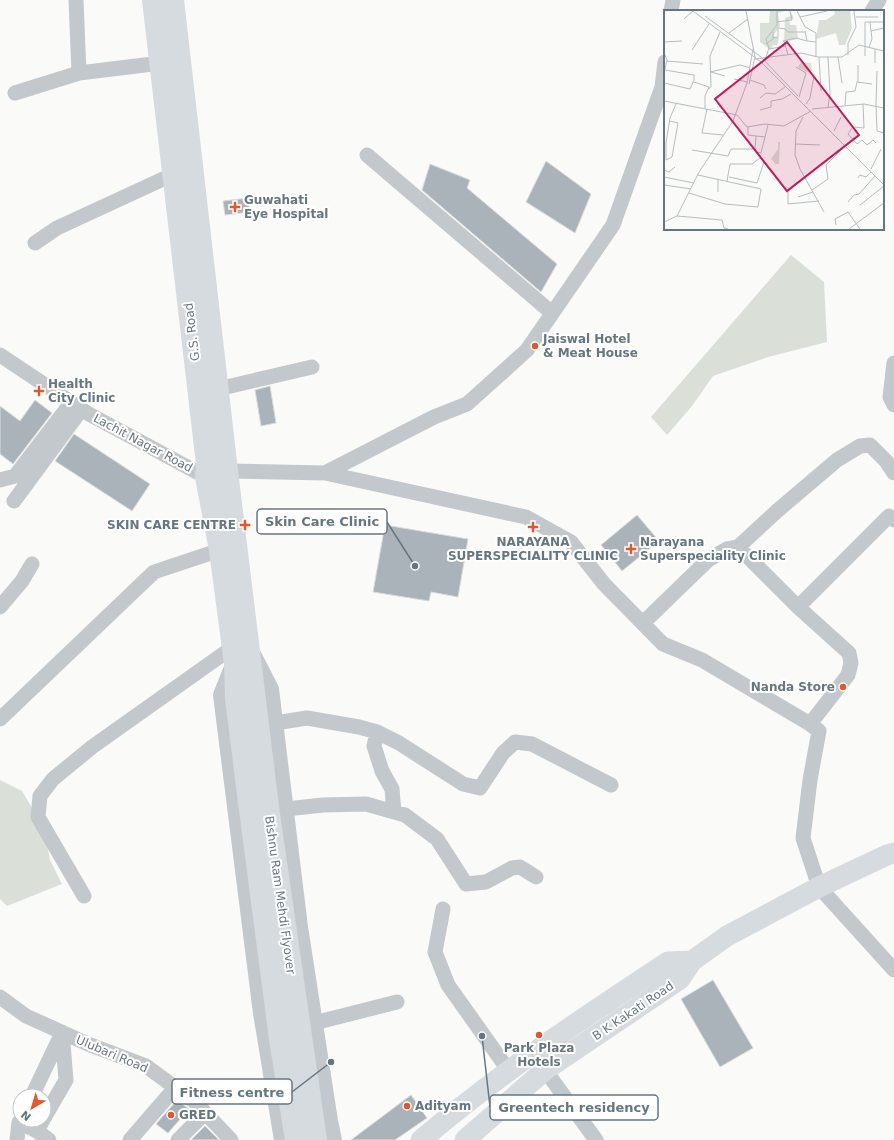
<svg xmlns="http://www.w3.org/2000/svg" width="894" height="1140" viewBox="0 0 894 1140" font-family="'DejaVu Sans',sans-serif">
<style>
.green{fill:#dadfd7}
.building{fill:#aab3b9;stroke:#dcdcda}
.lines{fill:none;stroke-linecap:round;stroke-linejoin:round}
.minor{stroke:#c3c8cc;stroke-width:15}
.tertiary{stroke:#c3c8cc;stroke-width:18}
.secondary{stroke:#d6dbdf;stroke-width:21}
.primary{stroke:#d6dbdf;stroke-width:22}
.poi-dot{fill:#e4572e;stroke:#fff;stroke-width:1.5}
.labels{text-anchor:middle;stroke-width:4;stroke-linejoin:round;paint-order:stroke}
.poi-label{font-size:12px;font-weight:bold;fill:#657683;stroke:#fff;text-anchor:start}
.street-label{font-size:12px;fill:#657683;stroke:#fff}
.inset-road{fill:none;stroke:#b5bdc2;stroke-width:1}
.view{fill:#c2185b;fill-opacity:0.15;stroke:#c2185b;stroke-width:2}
.inset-edge{fill:none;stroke:#657683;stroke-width:2}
.leader{fill:none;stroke:#657683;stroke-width:1.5}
.callout-dot{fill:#657683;stroke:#fff;stroke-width:1.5}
.callout{fill:#fff;stroke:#657683;stroke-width:1.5}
.callout-label{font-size:13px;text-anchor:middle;font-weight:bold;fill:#657683}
</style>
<rect width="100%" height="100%" fill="#fafaf8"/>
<!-- green -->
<path class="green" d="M 791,255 L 824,282 L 827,342 L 768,357 L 713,376 L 692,406 L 667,435 L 651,417 Z
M 0,780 L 22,791 L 44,828 L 50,860 L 62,884 L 7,906 L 0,899 Z"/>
<!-- building -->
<path class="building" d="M 546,161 L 591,194 L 575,233 L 526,202 Z
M 430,164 L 470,180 L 467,188 L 557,264 L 541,292 L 422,190 Z
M 248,198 L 250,212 L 225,215 L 223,201 Z
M 270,386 L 276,423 L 261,426 L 255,390 Z
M 35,400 L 52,413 L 13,464 L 0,454 L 0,406 L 20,421 Z
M 74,434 L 150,484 L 132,511 L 55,461 Z
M 637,515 L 659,541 L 622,571 L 601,545 Z
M 385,525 L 468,539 L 458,597 L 431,592 L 429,601 L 373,592 Z
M 713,980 L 753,1048 L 720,1067 L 681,999 Z
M 411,1095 L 427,1118 L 395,1140 L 351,1140 Z
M 177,1100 L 189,1109 L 168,1133 L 156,1124 Z
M 205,1126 L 219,1140 L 191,1140 Z"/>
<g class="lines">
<!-- minor -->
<path class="minor" d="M 671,11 L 673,0
M 872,11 L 879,0
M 79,73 L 161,63
M 15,93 L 79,73 L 76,0
M 367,155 L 552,313
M 35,243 L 57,228 L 174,174
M 0,355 L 87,413 L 206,477
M 894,363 L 890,397 L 894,405
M 218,389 L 312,367
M 227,471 L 325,473 L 526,517 L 571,542 L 604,584 L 663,644 L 702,660 L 810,724 L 819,731 L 810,780 L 803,838 L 819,887 L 894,970
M 325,473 L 434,417 L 467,404 L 527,350 L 613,225 L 662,87 L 665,62
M 0,480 L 15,476 L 71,403
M 14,501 L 81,410
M 738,547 L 777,511 L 837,460 L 860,446 L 870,445 L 886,461 L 894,473
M 0,607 L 22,581 L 32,564
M 643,623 L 708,560 L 727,549 L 738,547 L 798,607
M 0,719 L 154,572 L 220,550
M 275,723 L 307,718 L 359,727 L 377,732 L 399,743 L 463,784 L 480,788 L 503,753 L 515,742 L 532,744 L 611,785
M 810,724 L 848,675 L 851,663 L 849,653 L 798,607 L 889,516 L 894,520
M 377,732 L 374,746 L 382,771 L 392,789 L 394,812
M 286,809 L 323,805 L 366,804 L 405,815 L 437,839 L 466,884 L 486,882 L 512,868 L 520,867 L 536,877
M 84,896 L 38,817 L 40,796 L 53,779 L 92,747 L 233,647
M 443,909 L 435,952 L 448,985 L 509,1071
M 0,997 L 26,1016 L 88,1044 L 146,1066 L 195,1102 L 231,1140
M 314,1023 L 397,1002
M 545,1070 L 596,1140
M 32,1096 L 62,1033
M 44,1118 L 66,1080 L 62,1032
M 37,1131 L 49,1140
M 17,1140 L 19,1122 L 37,1131 L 43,1120
M 130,1140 L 175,1088
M 178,1140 L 205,1113"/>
<!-- tertiary -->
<path class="tertiary" d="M 252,654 L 270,689 L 299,927 L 329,1121 L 333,1140
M 234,665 L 222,695 L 262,1013 L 283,1140"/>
<!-- secondary -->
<path class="secondary" d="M 421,1140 C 498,1074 583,1018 668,962 L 692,961
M 465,1140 L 545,1070 L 680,979 L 692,961 L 727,936 L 819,887 L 887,855 L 894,853"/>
<!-- primary -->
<path class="primary" d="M 153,0 L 207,464 L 206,477 L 220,550 L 235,664 L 236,698 L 250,810 L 280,1039 L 296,1140
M 173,0 L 227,471 L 268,807 L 316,1140"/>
</g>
<!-- markers -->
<g class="poi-dot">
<path d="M233 201h4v4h4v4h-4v4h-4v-4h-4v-4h4z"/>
<circle cx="535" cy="346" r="4"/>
<path d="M37 385h4v4h4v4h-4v4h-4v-4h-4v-4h4z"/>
<path d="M243 519h4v4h4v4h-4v4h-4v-4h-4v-4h4z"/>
<path d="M531 521h4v4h4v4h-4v4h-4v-4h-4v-4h4z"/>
<path d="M629 543h4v4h4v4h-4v4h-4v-4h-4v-4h4z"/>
<circle cx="843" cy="687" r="4"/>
<circle cx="539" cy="1035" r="4"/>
<circle cx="407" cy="1106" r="4"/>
<circle cx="171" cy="1115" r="4"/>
</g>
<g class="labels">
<!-- poi labels -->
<g class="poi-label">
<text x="244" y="204">Guwahati<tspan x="244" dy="14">Eye Hospital</tspan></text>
<text x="543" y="343">Jaiswal Hotel<tspan x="543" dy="14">&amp; Meat House</tspan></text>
<text x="48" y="388">Health<tspan x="48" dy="14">City Clinic</tspan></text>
<text x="236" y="529" text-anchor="end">SKIN CARE CENTRE</text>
<text x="533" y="546" text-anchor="middle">NARAYANA<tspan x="533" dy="14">SUPERSPECIALITY CLINIC</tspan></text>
<text x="640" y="546">Narayana<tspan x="640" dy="14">Superspeciality Clinic</tspan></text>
<text x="835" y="691" text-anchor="end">Nanda Store</text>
<text x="539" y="1052" text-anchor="middle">Park Plaza<tspan x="539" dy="14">Hotels</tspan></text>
<text x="415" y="1110">Adityam</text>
<text x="179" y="1119">GRED</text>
</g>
<!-- street labels -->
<g class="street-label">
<text transform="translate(192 332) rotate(-97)" y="4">G.S. Road</text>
<text transform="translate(143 443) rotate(28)" y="4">Lachit Nagar Road</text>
<text transform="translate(280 895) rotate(82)" y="4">Bishnu Ram Mehdi Flyover</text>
<text transform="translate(633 1011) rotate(-34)" y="4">B K Kakati Road</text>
<text transform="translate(112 1054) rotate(23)" y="4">Ulubari Road</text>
</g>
</g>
<!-- overview -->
<g transform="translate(664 10)">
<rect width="220" height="220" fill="#fafaf8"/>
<path d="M 106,1 L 121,1 L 114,3 L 116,16 L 109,26 L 115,28 L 113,35 L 109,35 L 107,40 L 96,32 L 96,13 L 105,13 ZM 126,1 L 130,8 L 125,10 L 126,15 L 132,15 L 134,29 L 120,32 L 121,8 L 127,6 ZM 170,1 L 186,1 L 188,18 L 181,35 L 175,35 L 172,23 L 152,29 L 155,10 L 162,10 L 171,4 ZM 137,52 L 147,53 L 148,61 L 143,62 L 134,57 ZM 114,132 L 116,132 L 115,154 L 111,154 L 107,149 L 114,139 Z" fill="#dadfd7"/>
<path class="inset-road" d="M 29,1 L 97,52 L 220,175M 82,1 L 91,47 L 85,74M 133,1 L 141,17 L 152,23 L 152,46M 41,6 L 97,47 L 134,86M 136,7 L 163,1M 192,7 L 214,7M 20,9 L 29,1M 112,12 L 128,10 L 126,1M 115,18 L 121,19 L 124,22 L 141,22M 141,21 L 143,31 L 152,32M 207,21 L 220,18M 65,23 L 84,9M 109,28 L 114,27 L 114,17M 119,31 L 132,28 L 143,31M 120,31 L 124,45M 0,32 L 18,31M 102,34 L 109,29 L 109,22M 205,37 L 208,29 L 206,12M 105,39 L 121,36M 211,39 L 211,53M 28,40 L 45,14M 0,43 L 3,50 L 0,63M 184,45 L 184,33 L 192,17 L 190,1M 201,46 L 201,12 L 220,12M 102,47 L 105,38 L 102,29 L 113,15 L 113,1M 155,47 L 157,81M 174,47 L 178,73M 91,49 L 137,43 L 154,47 L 178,47 L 195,35 L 220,41M 3,51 L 39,54M 194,55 L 194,72M 132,57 L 142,63 L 135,87M 46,62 L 76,55 L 86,58M 47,62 L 61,66M 70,69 L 83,72M 86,70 L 100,75 L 102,79M 30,72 L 45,77 L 41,86 L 41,99M 0,73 L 26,79 L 30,70 L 30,65 L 1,60M 44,79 L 47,77 L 46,46 L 56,22M 96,88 L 102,83 L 111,84 L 121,77M 0,91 L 73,105 L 83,117 L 101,114 L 120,116 L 147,101M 142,94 L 146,88 L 150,66M 181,95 L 182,82 L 191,81 L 193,72 L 208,74M 212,96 L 213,61M 212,96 L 213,121 L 220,123M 164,97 L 166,83 L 164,47M 43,99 L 38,123 L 59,125M 148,99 L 200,94 L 220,98M 96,100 L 107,97 L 107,91 L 118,89 L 127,84M 139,107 L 132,121 L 131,145 L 136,159 L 160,202M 6,111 L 14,113 L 8,147 L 2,150 L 2,133 L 6,108 L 12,94M 190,117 L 200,118 L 199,94M 188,118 L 184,124 L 193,134 L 198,130 L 203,135 L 209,130 L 212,133M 170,121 L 177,107M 92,126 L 101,127 L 104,115M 131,134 L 156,135M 91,139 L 92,142 L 97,143 L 101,127M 28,140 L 64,146 L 67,139 L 91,139 L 92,126 L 84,125 L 84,117M 207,159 L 217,139M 0,160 L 5,162 L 11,157M 0,167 L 30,173M 194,168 L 196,165 L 202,167 L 207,162M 63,171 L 66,154 L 88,154 L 96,148 L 100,152 L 93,173 L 65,167M 0,175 L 27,179M 124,179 L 124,194 L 155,191M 148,180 L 164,169 L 162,155 L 181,136M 54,182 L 54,169M 25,183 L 61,194 L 94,197 L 97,179 L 34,165M 134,187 L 149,182M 184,192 L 190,185 L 195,184 L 211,166M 196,195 L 220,176M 13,206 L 58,210 L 60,218 L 64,219M 0,212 L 13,206 L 35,162 L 69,111 L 83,73 L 89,39M 172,215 L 171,209 L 184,202 L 196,219M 185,219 L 220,193"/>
<path class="view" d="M 123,32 L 195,125 L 123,181 L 51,89 Z"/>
<rect width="220" height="220" class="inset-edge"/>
</g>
<!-- callouts -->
<path class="leader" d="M415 566L387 522M331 1062L292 1092M482 1036L490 1107"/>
<g class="callout-dot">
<circle cx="415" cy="566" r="4"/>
<circle cx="331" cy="1062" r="4"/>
<circle cx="482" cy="1036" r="4"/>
</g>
<g class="callout">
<rect x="257" y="509" width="130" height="25" rx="4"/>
<rect x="172" y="1079" width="120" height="25" rx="4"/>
<rect x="490" y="1095" width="168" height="25" rx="4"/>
</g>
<g class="callout-label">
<text x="322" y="526">Skin Care Clinic</text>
<text x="232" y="1097">Fitness centre</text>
<text x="574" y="1112">Greentech residency</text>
</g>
<!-- north arrow -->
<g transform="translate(32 1108) rotate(218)"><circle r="19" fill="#ffffff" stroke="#c1c8cd"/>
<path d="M0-3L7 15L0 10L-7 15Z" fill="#e4572e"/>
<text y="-6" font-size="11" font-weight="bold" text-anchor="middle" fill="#657683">N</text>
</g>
</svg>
